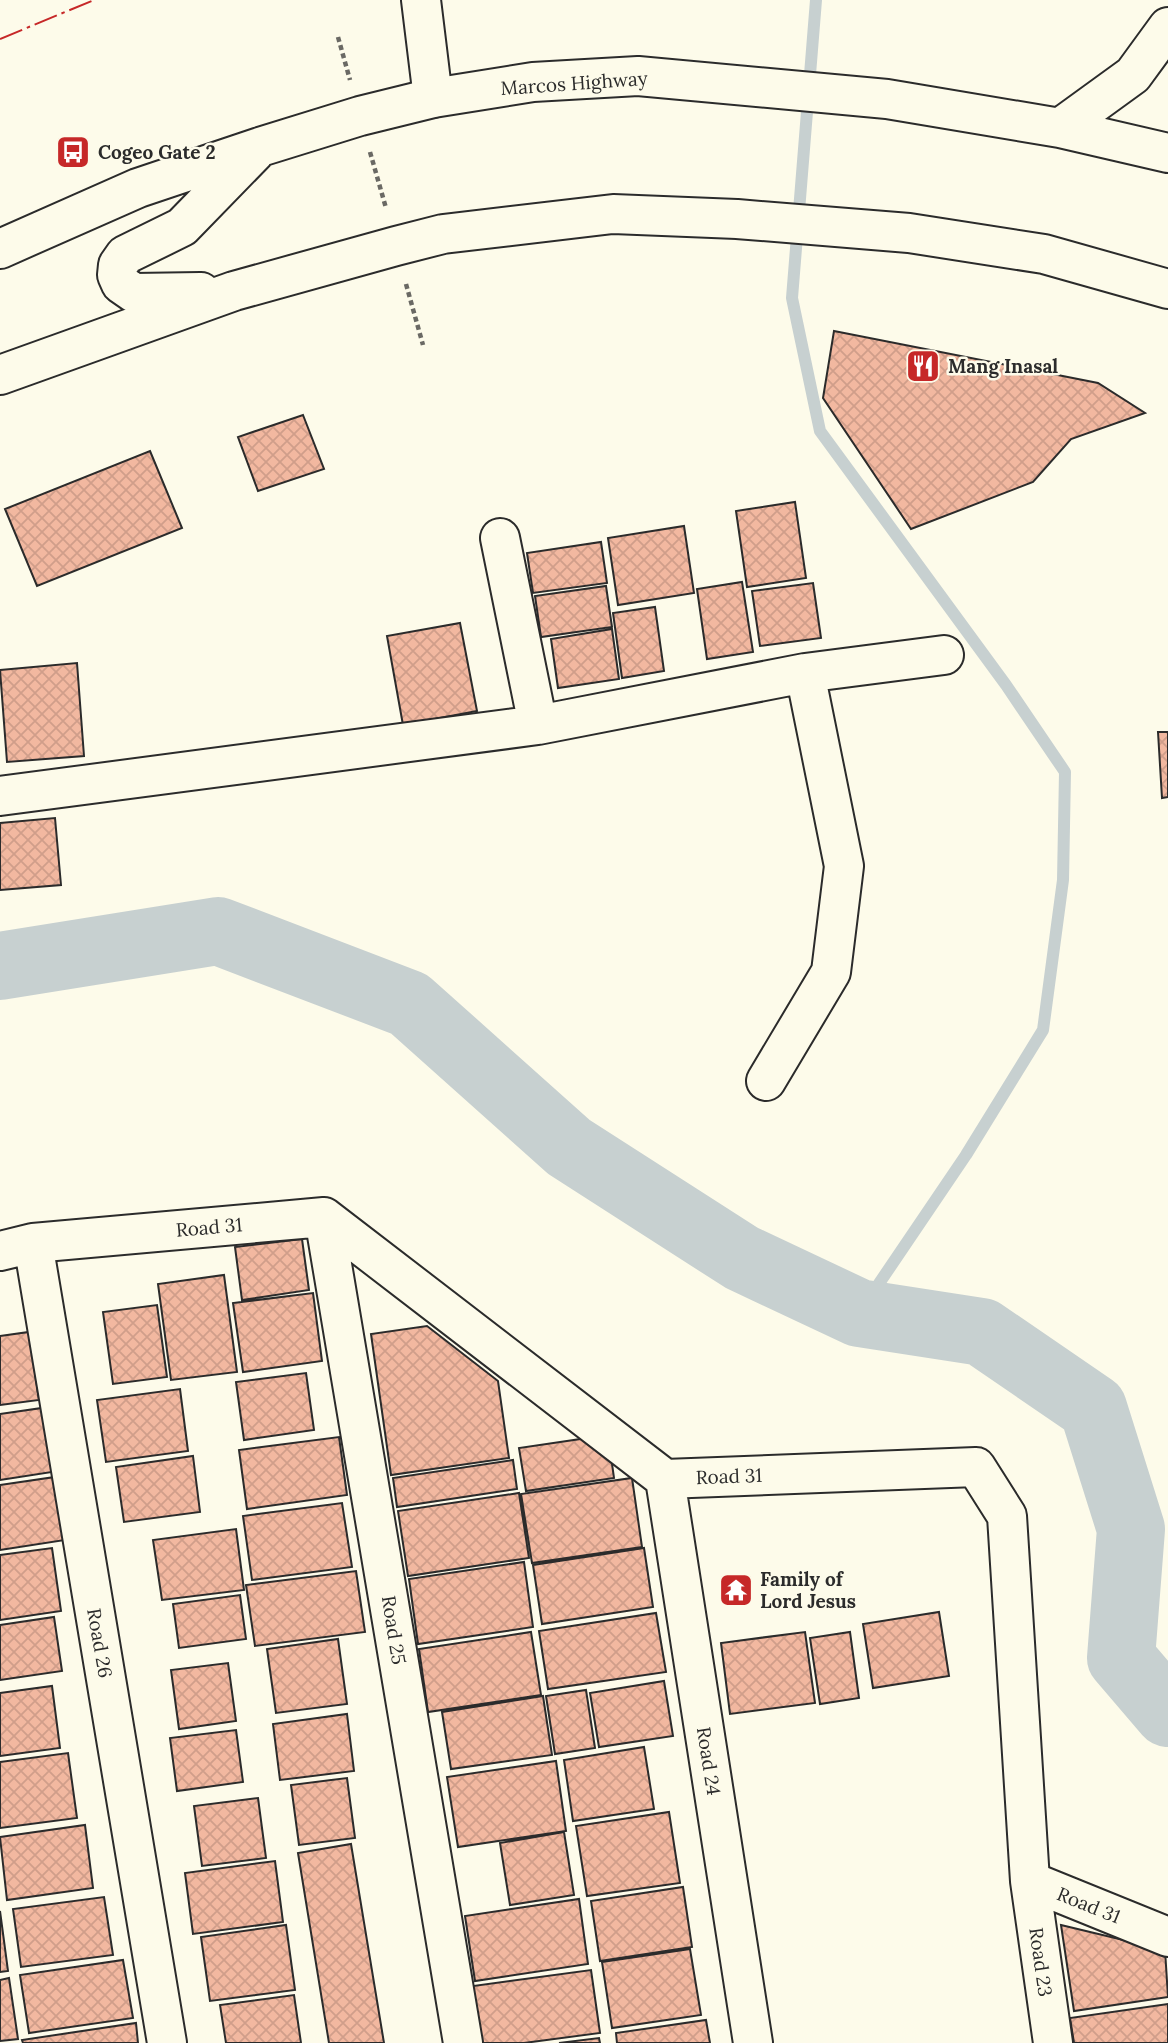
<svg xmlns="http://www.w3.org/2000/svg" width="1168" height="2043" viewBox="0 0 1168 2043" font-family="Lora,serif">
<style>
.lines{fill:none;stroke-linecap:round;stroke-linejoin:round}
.stream{stroke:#c7d0d0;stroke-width:12}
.river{stroke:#c7d0d0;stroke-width:68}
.building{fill:url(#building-cross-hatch);stroke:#2b2b2b;stroke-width:2}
.minor-casing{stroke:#2b2b2b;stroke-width:42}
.major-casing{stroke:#2b2b2b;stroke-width:42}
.path{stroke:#6a6964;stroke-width:4.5;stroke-dasharray:5 3.5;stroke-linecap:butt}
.minor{stroke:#fdfbea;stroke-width:38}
.major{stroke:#fdfbea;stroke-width:38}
.power{stroke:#c62828;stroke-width:2;stroke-dasharray:24 5 3.5 5;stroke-linecap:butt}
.labels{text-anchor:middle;stroke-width:5;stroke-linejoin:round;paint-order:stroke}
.street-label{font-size:19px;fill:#2b2b2b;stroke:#fdfbea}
.poi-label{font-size:19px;font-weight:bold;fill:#2b2b2b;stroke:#fdfbea;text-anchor:start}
</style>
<defs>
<pattern id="building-cross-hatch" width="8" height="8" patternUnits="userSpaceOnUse" patternTransform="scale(1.75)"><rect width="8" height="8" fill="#f2b8a0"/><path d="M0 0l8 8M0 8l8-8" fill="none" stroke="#d09e8a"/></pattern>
</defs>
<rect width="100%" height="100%" fill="#fdfbea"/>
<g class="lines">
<!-- stream -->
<path class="stream" d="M 816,0 L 792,298 L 820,431 L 1006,685 L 1065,772 L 1063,880 L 1043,1030 L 966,1155 L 859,1313"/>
<!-- river -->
<path class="river" d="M 0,966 L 218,931 L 409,1004 L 569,1147 L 742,1258 L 859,1313 L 982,1332 L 1093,1408 L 1131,1529 L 1121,1658 L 1168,1713"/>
</g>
<!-- building -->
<path class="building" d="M 834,331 L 1098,383 L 1145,413 L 1071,439 L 1033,482 L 911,529 L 823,398 Z
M 303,415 L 324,469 L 258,491 L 238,437 Z
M 150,451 L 182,528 L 37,586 L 5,509 Z
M 795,502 L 806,578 L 747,587 L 736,511 Z
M 684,526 L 694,593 L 618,605 L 608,538 Z
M 601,542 L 607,583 L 533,593 L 527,553 Z
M 742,582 L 753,652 L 707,659 L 697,589 Z
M 813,583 L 821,638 L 760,646 L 752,591 Z
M 606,586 L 612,627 L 541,637 L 535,596 Z
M 655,607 L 664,671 L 622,678 L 613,613 Z
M 460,623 L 477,711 L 403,725 L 387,636 Z
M 612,629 L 619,679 L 558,688 L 551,639 Z
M 77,663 L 84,756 L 7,762 L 0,670 Z
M 1158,732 L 1168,732 L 1168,797 L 1162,798 Z
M 55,818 L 61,885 L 0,890 L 0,823 Z
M 302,1239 L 309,1290 L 242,1300 L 235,1247 Z
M 224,1275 L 237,1372 L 171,1380 L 158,1284 Z
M 313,1293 L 322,1361 L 243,1372 L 233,1303 Z
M 157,1305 L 167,1377 L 113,1384 L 103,1312 Z
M 427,1326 L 498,1381 L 509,1458 L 391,1475 L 371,1334 Z
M 29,1332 L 39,1400 L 0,1405 L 0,1336 Z
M 306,1373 L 314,1430 L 244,1440 L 236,1382 Z
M 180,1389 L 188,1451 L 106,1462 L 97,1400 Z
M 42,1408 L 52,1472 L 0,1480 L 0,1414 Z
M 608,1435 L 614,1478 L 526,1491 L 519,1448 Z
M 339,1437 L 347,1495 L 247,1509 L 239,1450 Z
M 193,1456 L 200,1512 L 124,1522 L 116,1467 Z
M 513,1460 L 517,1489 L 397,1507 L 393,1478 Z
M 55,1477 L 65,1540 L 0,1550 L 0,1485 Z
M 632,1478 L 642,1547 L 532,1563 L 521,1494 Z
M 519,1493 L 529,1558 L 408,1576 L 398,1511 Z
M 342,1503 L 352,1567 L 252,1580 L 243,1516 Z
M 236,1529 L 244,1590 L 162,1600 L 153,1540 Z
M 52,1548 L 61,1611 L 0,1620 L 0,1555 Z
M 644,1548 L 653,1607 L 542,1624 L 533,1565 Z
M 524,1562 L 533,1627 L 418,1644 L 409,1579 Z
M 356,1571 L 365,1632 L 255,1646 L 246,1585 Z
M 240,1595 L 246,1639 L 179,1648 L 173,1604 Z
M 939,1612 L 949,1676 L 873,1688 L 863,1624 Z
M 656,1613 L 666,1672 L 548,1689 L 539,1631 Z
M 54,1617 L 62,1671 L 0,1680 L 0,1625 Z
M 531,1632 L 541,1695 L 428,1712 L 419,1649 Z
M 805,1632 L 815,1703 L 730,1714 L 721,1643 Z
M 850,1632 L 859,1698 L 820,1704 L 810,1638 Z
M 338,1639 L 347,1704 L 276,1713 L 267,1649 Z
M 228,1663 L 236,1721 L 179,1729 L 171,1670 Z
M 664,1681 L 673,1736 L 599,1747 L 590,1693 Z
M 52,1686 L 60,1748 L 0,1756 L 0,1693 Z
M 586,1690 L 595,1748 L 555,1754 L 546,1696 Z
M 543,1696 L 552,1755 L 451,1769 L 442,1712 Z
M 347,1714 L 354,1771 L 280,1780 L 273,1724 Z
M 236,1730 L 243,1782 L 177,1791 L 170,1738 Z
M 644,1747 L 654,1809 L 573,1821 L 564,1760 Z
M 68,1753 L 77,1818 L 0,1828 L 0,1762 Z
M 556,1761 L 566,1831 L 458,1847 L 447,1777 Z
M 347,1778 L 355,1838 L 299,1845 L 291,1785 Z
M 258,1798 L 266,1858 L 202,1866 L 194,1806 Z
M 669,1812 L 680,1883 L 587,1896 L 576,1826 Z
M 85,1825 L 93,1888 L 7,1900 L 0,1837 Z
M 564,1832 L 574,1895 L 510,1905 L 500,1843 Z
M 351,1844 L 384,2043 L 329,2043 L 298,1853 Z
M 275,1861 L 283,1922 L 193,1934 L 185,1873 Z
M 683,1887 L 692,1947 L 600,1961 L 591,1901 Z
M 104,1897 L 113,1955 L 21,1967 L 13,1909 Z
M 579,1899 L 588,1964 L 475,1981 L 465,1916 Z
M 0,1911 L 8,1971 L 0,1972 Z
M 286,1925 L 295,1990 L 210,2001 L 201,1937 Z
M 1061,1925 L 1165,1950 L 1168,1997 L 1074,2011 Z
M 690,1949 L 701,2015 L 612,2028 L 602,1962 Z
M 123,1960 L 133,2018 L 29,2033 L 20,1975 Z
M 591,1970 L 600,2033 L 524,2043 L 481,2043 L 473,1986 Z
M 9,1978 L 18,2039 L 0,2041 L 0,1980 Z
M 294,1995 L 301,2043 L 226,2043 L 220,2005 Z
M 1168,2004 L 1168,2043 L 1074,2043 L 1070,2018 Z
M 706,2020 L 710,2043 L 617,2043 L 616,2033 Z
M 136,2023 L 138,2043 L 23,2043 L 22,2040 Z
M 599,2038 L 600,2043 L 559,2043 Z"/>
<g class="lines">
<!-- minor casing -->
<g class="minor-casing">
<path id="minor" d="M 421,0 L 433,98
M 500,538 L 538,725
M 0,796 L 538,725 L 805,673 L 944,655
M 766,1081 L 831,972 L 844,866 L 805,673
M 324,1217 L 463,2043
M 33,1243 L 167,2043
M 0,1251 L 33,1243 L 324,1217 L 665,1479 L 976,1467 L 1007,1516 L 1030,1881 L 1168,1937
M 665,1479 L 753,2043
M 1030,1881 L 1053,2043"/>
</g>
<!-- major casing -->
<g class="major-casing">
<path id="major" d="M 1060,128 L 1133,75 L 1168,27
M 0,249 L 138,188 L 260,147 L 360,116 L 433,98 L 533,82 L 638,76 L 887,99 L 1060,128 L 1168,153
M 201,292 L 134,293 L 121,284 L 117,275 L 118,265 L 125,255 L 182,227 L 255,152
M 0,375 L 234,291 L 396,246 L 443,234 L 613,214 L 737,219 L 909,233 L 1044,254 L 1168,289"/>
</g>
<!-- path -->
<path class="path" d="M 338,37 L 350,80
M 370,152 L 386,208
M 406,284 L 423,345"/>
<!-- minor -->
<use href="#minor" class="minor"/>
<!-- major -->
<use href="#major" class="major"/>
<!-- power -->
<path class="power" d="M 0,39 L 94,0"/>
</g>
<!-- icons -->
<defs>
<g id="bus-square" transform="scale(1.75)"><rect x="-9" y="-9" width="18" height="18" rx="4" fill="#c62828" stroke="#fdfbea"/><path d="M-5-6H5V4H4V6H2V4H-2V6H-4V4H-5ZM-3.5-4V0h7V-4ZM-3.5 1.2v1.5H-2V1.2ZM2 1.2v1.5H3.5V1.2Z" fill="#fff"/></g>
<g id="restaurant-square" transform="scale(1.75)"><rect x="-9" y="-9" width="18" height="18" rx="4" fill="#c62828" stroke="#fdfbea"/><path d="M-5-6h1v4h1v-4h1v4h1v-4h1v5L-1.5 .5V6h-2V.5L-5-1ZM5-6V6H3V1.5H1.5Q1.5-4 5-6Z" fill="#fff"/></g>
<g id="temple-square" transform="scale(1.75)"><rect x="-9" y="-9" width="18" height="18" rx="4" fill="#c62828" stroke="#fdfbea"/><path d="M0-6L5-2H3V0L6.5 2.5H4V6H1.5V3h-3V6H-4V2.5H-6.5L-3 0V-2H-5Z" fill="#fff"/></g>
</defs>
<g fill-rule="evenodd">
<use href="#bus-square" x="73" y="152"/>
<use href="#restaurant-square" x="923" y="366"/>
<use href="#temple-square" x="736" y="1590"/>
</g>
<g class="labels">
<!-- street labels -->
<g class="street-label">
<text transform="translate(574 83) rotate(-4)" y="7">Marcos Highway</text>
<text transform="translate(209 1227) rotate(-5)" y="7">Road 31</text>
<text transform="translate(729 1476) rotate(-2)" y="7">Road 31</text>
<text transform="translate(394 1630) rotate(81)" y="7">Road 25</text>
<text transform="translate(100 1643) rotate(80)" y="7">Road 26</text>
<text transform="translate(709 1761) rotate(81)" y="7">Road 24</text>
<text transform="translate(1089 1905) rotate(22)" y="7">Road 31</text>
<text transform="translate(1041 1962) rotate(82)" y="7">Road 23</text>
</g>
<!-- poi labels -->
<g class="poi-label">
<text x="98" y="159">Cogeo Gate 2</text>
<text x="948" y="373">Mang Inasal</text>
<text x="760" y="1586">Family of<tspan x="760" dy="22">Lord Jesus</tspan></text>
</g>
</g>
</svg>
